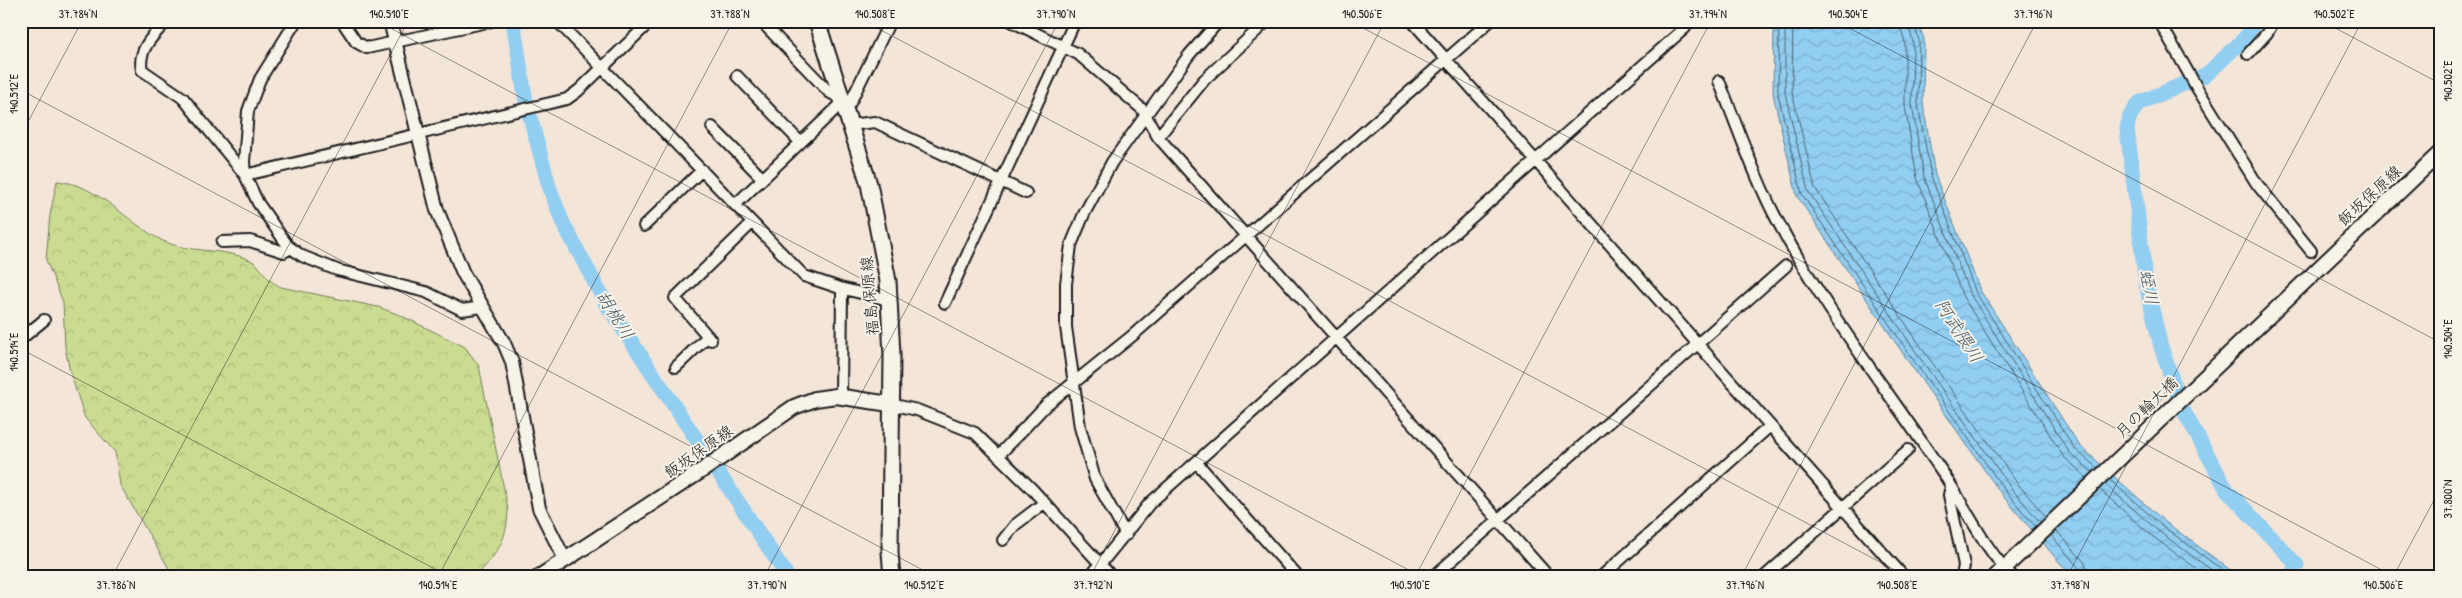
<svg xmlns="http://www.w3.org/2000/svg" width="2462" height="598" viewBox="0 0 2462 598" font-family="'Patrick Hand','Klee One',sans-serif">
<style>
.forest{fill:url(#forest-crowns);stroke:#727c56}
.water{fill:url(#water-waves);stroke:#62879c}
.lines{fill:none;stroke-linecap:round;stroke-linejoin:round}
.shore{stroke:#4b6371;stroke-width:1}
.river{stroke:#91cef1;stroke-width:15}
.minor-casing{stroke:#1c1c1c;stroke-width:14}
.tertiary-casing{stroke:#1c1c1c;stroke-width:16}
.secondary-casing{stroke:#1c1c1c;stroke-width:18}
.primary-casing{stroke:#1c1c1c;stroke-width:19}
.minor{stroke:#f7f3e8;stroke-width:10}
.tertiary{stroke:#f7f3e8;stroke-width:12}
.secondary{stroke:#f7f3e8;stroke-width:14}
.primary{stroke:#f7f3e8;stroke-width:15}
.ticks{fill:none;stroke:#1c1c1c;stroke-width:1;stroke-opacity:0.45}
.labels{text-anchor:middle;stroke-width:4;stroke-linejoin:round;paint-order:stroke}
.street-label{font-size:16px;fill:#1c1c1c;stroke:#f7f3e8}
.water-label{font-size:18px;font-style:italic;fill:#455a67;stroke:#f7f3e8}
.neatline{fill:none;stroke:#1c1c1c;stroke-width:2}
.ticks-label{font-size:12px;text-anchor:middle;fill:#1c1c1c}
</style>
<defs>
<pattern id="forest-crowns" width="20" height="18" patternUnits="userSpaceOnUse" patternTransform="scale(1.25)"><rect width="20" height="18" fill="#c9dc91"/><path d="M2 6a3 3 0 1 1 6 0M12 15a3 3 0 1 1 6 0" fill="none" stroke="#acbc7c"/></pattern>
<pattern id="water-waves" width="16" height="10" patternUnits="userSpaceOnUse" patternTransform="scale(1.25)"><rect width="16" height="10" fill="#91cef1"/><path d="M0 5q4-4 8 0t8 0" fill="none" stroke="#7cb0ce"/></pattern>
</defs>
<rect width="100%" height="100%" fill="#f4e5d9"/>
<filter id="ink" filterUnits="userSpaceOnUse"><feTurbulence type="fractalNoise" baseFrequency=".02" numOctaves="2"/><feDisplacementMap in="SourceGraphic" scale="10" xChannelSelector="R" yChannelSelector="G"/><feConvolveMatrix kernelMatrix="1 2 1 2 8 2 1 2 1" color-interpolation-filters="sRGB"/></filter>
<g filter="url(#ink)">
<!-- forest -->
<path class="forest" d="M 57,181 C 98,184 126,222 161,240 C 188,254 223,247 250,260 C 259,264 262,272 268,278 C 271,282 277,285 281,287 L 378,307 L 400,315 L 465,347 L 479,366 L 508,509 C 507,543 497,552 476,577 L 180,577 L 171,572 L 120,485 L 115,452 L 85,418 L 70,372 L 65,347 L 63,302 L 46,260 L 50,215 Z"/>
<!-- water -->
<path class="water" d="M 1774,21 L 1917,21 L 1924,39 L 1923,104 L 1935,175 L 1980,290 L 2079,445 L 2164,521 L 2240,577 L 2072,577 L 2002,495 L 1910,364 L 1797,196 L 1773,94 Z"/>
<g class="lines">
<!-- shore -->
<path class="shore" d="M 1779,21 L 1778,94 L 1802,194 L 1914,361 L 2006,492 L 2036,527
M 1785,21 L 1785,93 L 1808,191 L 1920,358 L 2011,488 L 2040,522
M 1793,21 L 1792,92 L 1815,188 L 1926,354 L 2017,483 L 2046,517
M 1899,21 L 1905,43 L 1905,106 L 1917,178 L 1963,297 L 2063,456 L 2087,478
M 1907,21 L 1913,42 L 1912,105 L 1924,177 L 1970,294 L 2069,452 L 2093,473
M 1913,21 L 1919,40 L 1918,104 L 1931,176 L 1976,293 L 2074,448 L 2097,468
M 2109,479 L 2161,525 L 2232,577
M 2105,484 L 2157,530 L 2221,577
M 2099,489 L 2152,536 L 2208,577
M 2056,530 L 2085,563 L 2089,577
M 2051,535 L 2079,568 L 2082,577"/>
<!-- river -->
<path class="river" d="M 513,21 L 526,102 L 549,186 L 562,221 L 605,302 L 788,577
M 2255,21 L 2245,38 L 2207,74 L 2139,103 L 2130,116 L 2127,128 L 2146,284 L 2161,347 L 2182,408 L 2227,490 L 2297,565 L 2291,577"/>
<!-- minor casing -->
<g class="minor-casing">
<path id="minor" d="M 167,21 C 154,34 137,50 142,70 L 183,98 L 245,175 L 567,99 L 578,91 L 651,21
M 296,21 L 260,79 L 248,111 L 244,162 L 245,175 L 258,203 L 288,246 L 302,256 L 337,270 L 426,292 L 462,310 L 482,307
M 342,21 L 356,42 L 367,48 L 492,21
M 557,21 L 804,276 L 840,288 L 842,292 L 841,396
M 761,21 L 829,92 L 842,99
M 1011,21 L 1078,54 L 1142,109 L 1158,137 L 1549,577
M 1412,21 L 1904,577
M 2159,21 L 2197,88 L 2257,184 L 2311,251
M 2248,54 L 2267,33 L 2274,21
M 737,76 L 800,142
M 1719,81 C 1737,125 1752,171 1774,214 C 1821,306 1884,385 1941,470 C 1965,505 1983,548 2013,577
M 845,107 L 850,103 L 890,21
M 850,125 L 875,122 L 1026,193
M 712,127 L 762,178
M 1158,137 L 1204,80 L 1267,21
M 735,205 L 843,102
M 644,226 L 702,170
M 222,242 L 250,241 L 284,252 L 291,248
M 840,288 L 889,300
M 945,303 L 1075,21
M 21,339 L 44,320
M 711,340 L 675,298 L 752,223
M 676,367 L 708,336
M 890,404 L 917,410 L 975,433 L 1032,489 L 1112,577
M 998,456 L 1046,405 L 1132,336 L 1490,21
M 1197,463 L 1298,577
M 1951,486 L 1949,495 L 1964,565 L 1962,577
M 1126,535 L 1095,479 L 1080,427 L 1066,327 L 1066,284 L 1071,245 L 1084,214 L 1112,162 L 1189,55 L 1219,21
M 1003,540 L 1015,525 L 1044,503
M 1090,577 L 1150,503 L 1685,28
M 1433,577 L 1786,266
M 1601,577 L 1770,426
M 1764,577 L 1908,450"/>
</g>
<!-- tertiary casing -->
<g class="tertiary-casing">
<path id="tertiary" d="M 390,21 L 437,210 L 463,273 L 504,343 L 512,362 L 539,508 L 565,560"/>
</g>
<!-- secondary casing -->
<g class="secondary-casing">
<path id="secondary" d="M 539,577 L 704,469 L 794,407 L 815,399 L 836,396 L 890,404
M 1995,577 L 2441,152"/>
</g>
<!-- primary casing -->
<g class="primary-casing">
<path id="primary" d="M 817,21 L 869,184 L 888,281 L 892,355 L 890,552 L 892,577"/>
</g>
<!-- minor -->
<use href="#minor" class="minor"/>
<!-- tertiary -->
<use href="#tertiary" class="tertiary"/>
<!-- secondary -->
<use href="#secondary" class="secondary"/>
<!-- primary -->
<use href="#primary" class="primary"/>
</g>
</g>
<!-- ticks -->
<path class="ticks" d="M 377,21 L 1422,577M 864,21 L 1908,577M 1350,21 L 2395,577M 1836,21 L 2441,343M 2322,21 L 2441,84M 21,90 L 936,577M 21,135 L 82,21M 21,349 L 450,577M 112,577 L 408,21M 438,577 L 733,21M 764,577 L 1059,21M 1090,577 L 1385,21M 1415,577 L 1711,21M 1741,577 L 2037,21M 2067,577 L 2362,21M 2393,577 L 2441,487"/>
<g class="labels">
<!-- street labels -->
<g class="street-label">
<text transform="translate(2369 195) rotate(-43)" y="6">飯坂保原線</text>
<text transform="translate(869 296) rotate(-95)" y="6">福島保原線</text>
<text transform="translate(2146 407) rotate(-44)" y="6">月の輪大橋</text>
<text transform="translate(698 451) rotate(-35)" y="6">飯坂保原線</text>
</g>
<!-- water labels -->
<g class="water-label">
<text transform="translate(2149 287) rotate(79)" y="6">蛭川</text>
<text transform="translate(615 315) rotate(58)" y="6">胡桃川</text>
<text transform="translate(1959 331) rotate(57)" y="6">阿武隈川</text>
</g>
</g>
<!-- margin -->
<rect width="2462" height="598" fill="none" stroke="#f7f3e8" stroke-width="55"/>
<rect x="28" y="28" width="2406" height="542" class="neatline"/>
<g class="ticks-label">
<text x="78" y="18">37.784°N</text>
<text x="389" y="18">140.510°E</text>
<text x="730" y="18">37.788°N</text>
<text x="875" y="18">140.508°E</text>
<text x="1056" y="18">37.790°N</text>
<text x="1362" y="18">140.506°E</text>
<text x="1708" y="18">37.794°N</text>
<text x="1848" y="18">140.504°E</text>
<text x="2033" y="18">37.796°N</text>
<text x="2334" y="18">140.502°E</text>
<text transform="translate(2448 81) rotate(-90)" y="4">140.502°E</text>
<text transform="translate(14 94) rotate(-90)" y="4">140.512°E</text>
<text transform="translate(2448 339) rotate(-90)" y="4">140.504°E</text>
<text transform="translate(14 352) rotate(-90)" y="4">140.514°E</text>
<text transform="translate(2448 499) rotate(-90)" y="4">37.800°N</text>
<text x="116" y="589">37.786°N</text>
<text x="438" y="589">140.514°E</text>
<text x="767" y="589">37.790°N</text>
<text x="924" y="589">140.512°E</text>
<text x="1093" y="589">37.792°N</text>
<text x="1410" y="589">140.510°E</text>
<text x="1745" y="589">37.796°N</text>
<text x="1897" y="589">140.508°E</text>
<text x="2070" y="589">37.798°N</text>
<text x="2383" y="589">140.506°E</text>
</g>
</svg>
